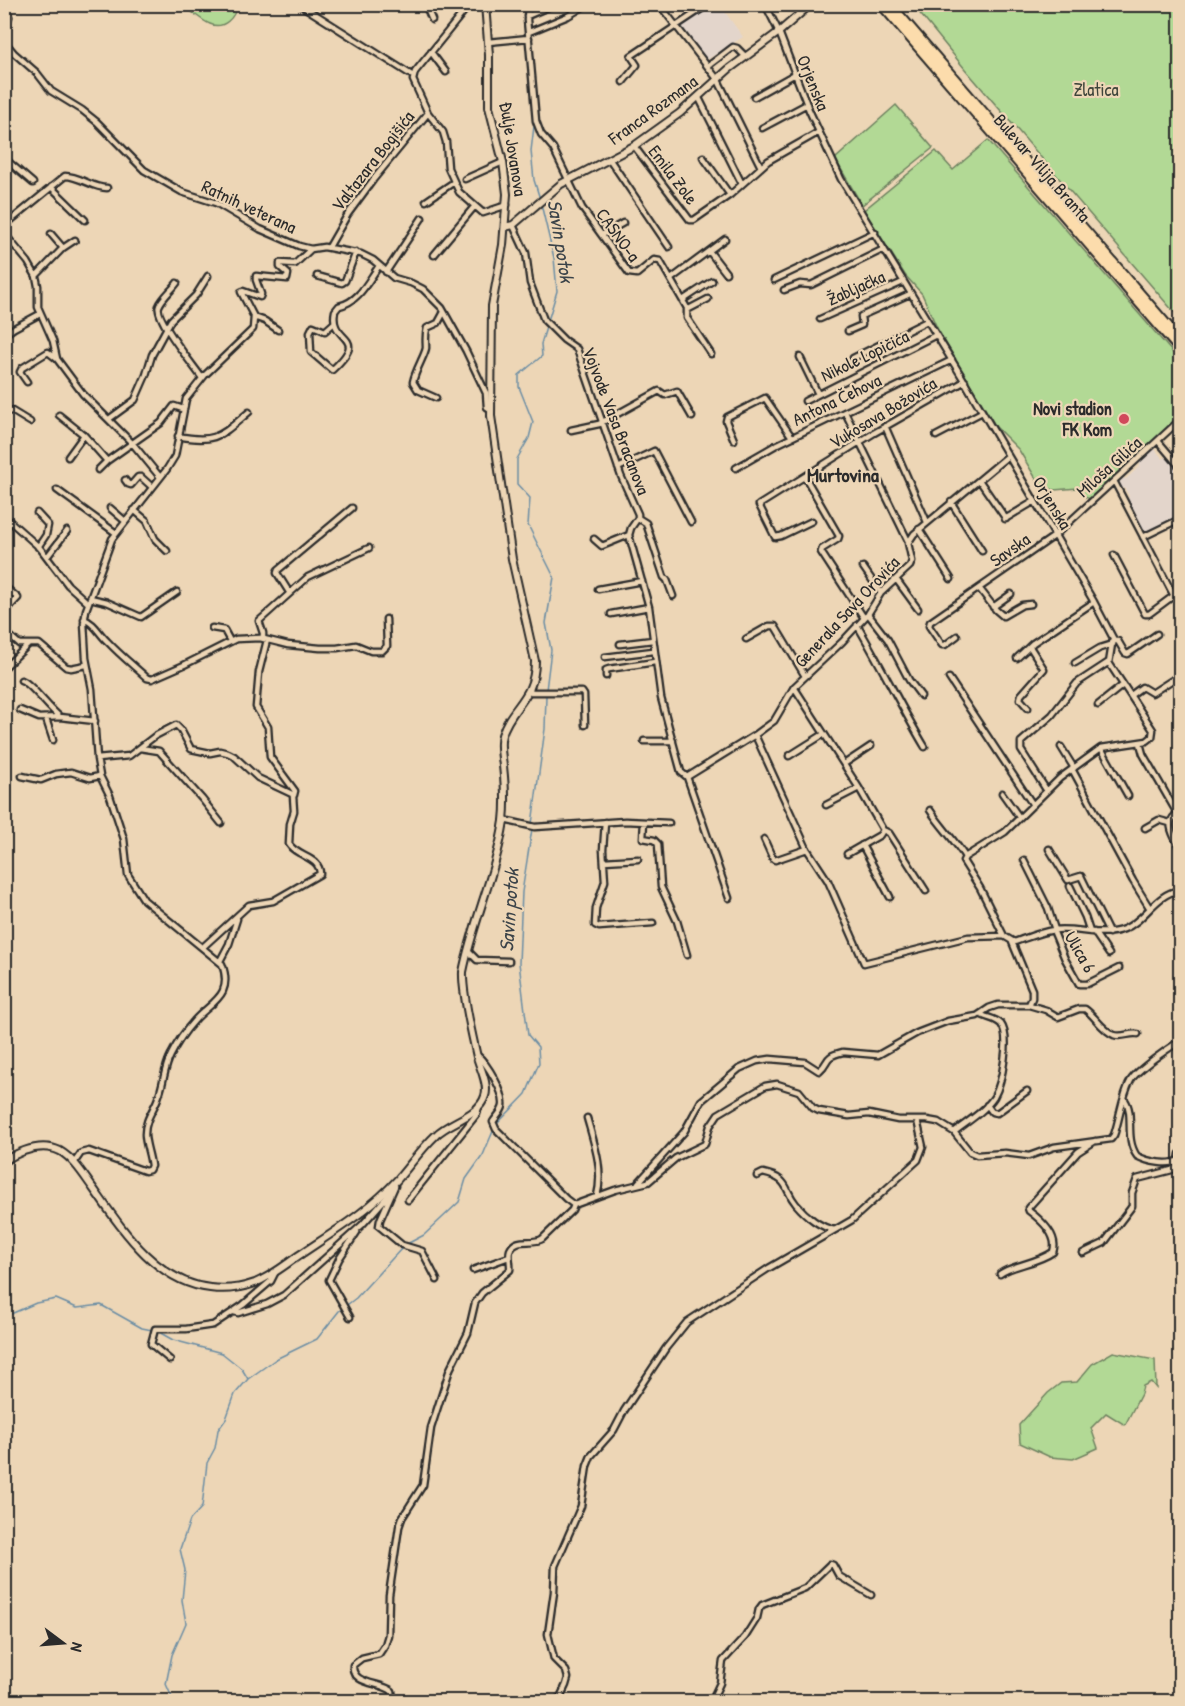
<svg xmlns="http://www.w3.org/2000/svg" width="1185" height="1706" viewBox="0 0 1185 1706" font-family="'Patrick Hand',sans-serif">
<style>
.built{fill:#e3d5cb}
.green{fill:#b2d995;stroke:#6e8260;stroke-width:1.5}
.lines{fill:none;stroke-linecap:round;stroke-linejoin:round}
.stream{stroke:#6b8da4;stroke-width:1.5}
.minor-casing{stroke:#2b2b2b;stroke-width:9}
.tertiary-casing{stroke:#2b2b2b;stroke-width:10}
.primary-casing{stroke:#2b2b2b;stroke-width:12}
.minor{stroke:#edd6b6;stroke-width:4.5}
.tertiary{stroke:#edd6b6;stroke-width:6}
.primary{stroke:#fcdcac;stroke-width:8}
.poi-dot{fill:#d1495b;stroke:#edd6b6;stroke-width:2}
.labels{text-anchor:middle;stroke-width:4.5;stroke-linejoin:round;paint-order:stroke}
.street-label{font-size:18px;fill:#2b2b2b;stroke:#edd6b6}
.park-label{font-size:18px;fill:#3f453b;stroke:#edd6b6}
.poi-label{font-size:18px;font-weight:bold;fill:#2b2b2b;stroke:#edd6b6;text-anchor:end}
.water-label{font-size:20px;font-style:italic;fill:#3b4349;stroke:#edd6b6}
.neighbourhood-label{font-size:20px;font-weight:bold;fill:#2b2b2b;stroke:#edd6b6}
</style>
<rect width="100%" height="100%" fill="#edd6b6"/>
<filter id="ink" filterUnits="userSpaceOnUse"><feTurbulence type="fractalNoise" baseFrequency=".0167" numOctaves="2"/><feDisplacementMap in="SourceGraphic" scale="12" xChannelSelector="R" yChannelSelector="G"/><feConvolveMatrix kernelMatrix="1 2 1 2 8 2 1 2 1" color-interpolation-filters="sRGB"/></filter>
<g filter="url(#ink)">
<!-- built -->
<path class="built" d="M 716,5 L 720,5 L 743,37 L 705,61 L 679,25 L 702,9 L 704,12 Z
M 1154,448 L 1163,459 L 1168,456 L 1180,472 L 1180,516 L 1146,532 L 1143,530 L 1127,500 L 1129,496 L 1125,489 L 1120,487 L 1119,483 L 1122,478 L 1126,479 L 1140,466 L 1140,461 Z"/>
<!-- green -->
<path class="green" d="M 182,5 L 237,4 L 237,5 C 235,17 224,30 210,24 C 200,20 191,10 182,5 Z
M 913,5 L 1180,5 L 1180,319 L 965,69 Z
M 896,105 L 933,148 L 862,205 L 835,159 Z
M 988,140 L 1180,361 L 1180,417 L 1090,499 L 1085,497 L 1078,488 L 1054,490 L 1043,487 L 1038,482 L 1019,450 L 996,427 L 938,330 L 922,294 L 905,275 L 864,210 L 936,151 L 953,170 Z
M 1113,1352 L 1155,1360 L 1156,1388 L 1151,1382 L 1143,1386 L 1141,1394 L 1125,1425 L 1106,1413 L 1091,1428 L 1098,1448 L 1073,1459 L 1050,1457 L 1020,1443 L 1019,1425 L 1048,1393 L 1061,1383 L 1077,1382 L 1092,1364 Z"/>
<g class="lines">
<!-- stream -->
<path class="stream" d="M 524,4 L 525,36
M 526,40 L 534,126 L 531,151 L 534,180 L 540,199
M 541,204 L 554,258 L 557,291 L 541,344 L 542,356 L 519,375 L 519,387 L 533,422 L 529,438 L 517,459 L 517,484 L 530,498 L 528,525 L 554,577 L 546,623 L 551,650 L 546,690
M 532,824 L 545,729 L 546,695
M 496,1125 L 526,1094 L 539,1063 L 538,1047 L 528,1035 L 519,963 L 522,892 L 532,829
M 405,1245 L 424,1235 L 459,1202 L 466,1179 L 483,1155 L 494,1129
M 4,1317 L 36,1303 L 56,1299 L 77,1308 L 101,1305 L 142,1328 L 157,1331 L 173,1340 L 222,1353 L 242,1369 L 248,1379
M 174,1702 L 166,1684 L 172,1655 L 186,1623 L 182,1600 L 185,1570 L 180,1549 L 190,1520 L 202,1507 L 207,1463 L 215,1448 L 218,1430 L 226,1419 L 235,1394 L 248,1379 L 276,1359 L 317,1339 L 339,1311 L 356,1298 L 402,1248"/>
<!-- minor casing -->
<g class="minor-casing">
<path id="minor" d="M 299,4 L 413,76
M 425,4 L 432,20
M 470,4 L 415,72 L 413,80 L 428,113 L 443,132 L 446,142 L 448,168 L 459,192 L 483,213 L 507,205
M 528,4 L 527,20 L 536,121 L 541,134 L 553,148 L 582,208 L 629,273 L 637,274 L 654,260 L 660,261 L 687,308 L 687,318 L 711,354
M 659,4 L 718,80 L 761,167
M 765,4 L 779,32 L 809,110 L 841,179 L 962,377 L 1094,602 L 1113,638 L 1109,663 L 1153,730 L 1152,737 L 1147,741 L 1101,748 L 1060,778 L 1005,832 L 965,857 C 955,840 941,827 930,810
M 4,12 L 9,17 L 4,28
M 527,16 L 555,4
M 529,32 L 568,16 L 588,4
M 4,41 L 14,53 L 37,73 L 51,91 L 82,110 L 97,122 L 144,170 L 182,192 L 216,203 L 260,229 L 299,246 L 311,249 L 324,247 L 361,254 L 373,260 L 394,278 L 411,283 L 423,289 L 442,308 L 466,351 L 486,393 L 487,407 L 490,409
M 488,42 L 529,38
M 431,52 L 446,72
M 708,66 L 733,47 L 737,48 L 745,56
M 623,82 L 637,65 L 631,56 L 709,4
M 754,97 L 795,74
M 699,98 L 742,184
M 762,128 L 807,104
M 634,146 L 690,220 L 694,220 L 730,195 L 768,161 L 819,132
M 703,157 L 730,195
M 4,158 L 33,183
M 610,160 L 669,247
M 465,179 L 503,162
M 51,187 L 85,220
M 426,201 L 454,182
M 513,225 L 526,253 L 530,283 L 544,320 L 564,340 L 577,349 L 621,476 L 638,514 L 638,518 L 631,528 L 629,535 L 649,607 L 661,698 L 681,772 L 687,777
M 4,226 L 65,176 C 80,176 92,188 107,188
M 4,233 L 28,262 L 36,276 L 38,286 L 38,307 L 53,341 L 57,359 L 83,394 L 133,444 L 160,477
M 51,234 L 63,248
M 602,235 L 623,223
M 329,247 L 348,214 L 373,180 L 428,113
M 709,251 L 726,273
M 434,255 L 474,207
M 386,272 L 422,218
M 36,276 L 63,248 L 75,240
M 317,276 L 342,283 L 345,281 L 356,252
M 671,279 L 725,239
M 774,280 L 875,232
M 177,283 C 172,290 162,298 159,306 C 154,318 194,366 202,378
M 784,290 L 800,284 L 811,285 L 884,249
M 683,300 L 712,281
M 687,310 L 708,299
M 254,317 L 265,321 L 278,330
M 820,319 L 903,282
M 334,323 L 325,331 L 313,326 L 310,332 L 311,352 L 332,370 C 372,333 328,344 335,311 L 339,306 C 359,302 368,281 379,266
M 848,331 L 862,325 L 861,316 L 910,294
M 4,335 L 14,328 L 40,314
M 800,357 L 818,394
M 853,358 L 927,321
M 27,382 L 20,372 L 22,368 L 48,352 L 57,359
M 436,398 L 418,390 L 413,382 C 415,371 425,355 426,348 C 426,341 425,336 427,328 L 438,323 L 444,312
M 805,401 L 936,335
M 4,412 L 12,411 L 30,422
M 845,412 L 908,541
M 59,415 L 84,435
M 109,419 L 135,400 L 146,375 L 152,355 L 171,320 L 196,295 L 208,276
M 885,426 L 927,522
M 571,430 L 599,424 L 659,391 L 665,395 L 677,391 L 692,417
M 178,436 C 217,444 221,435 249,412
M 936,436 L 982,412
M 734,440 L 726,421 L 727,417 L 765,398 L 792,437
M 1158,441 L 1180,467
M 68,457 L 84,435 L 107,461
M 618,468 L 654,451 L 691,522
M 736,468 L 776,445 L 952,360
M 98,470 L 107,461 L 161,423 L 174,406 L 183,409
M 805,477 L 839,536 L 838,539 L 822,549 L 821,552 L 864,618
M 125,480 L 128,484 L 131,485 L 138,477 L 141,477 L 152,487
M 979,480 L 1006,519
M 1114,481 L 1174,596
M 57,490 L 116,533
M 951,502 L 982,551
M 110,508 L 125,521
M 134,510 L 147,521 L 155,539 L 167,551
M 37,513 L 48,525 L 46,535 L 38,547
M 4,516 L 40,548 L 68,585 L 88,603
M 638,518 L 646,523 L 664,577 L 667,580 L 673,596
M 1005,519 L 1035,501
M 812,521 L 781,536 L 775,537 L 759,505 L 874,433 L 965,381
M 919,529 L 951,579
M 1143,537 L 1180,519
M 594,539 L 602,546 L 629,535
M 1114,555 L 1145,614 L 1149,614 L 1180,591
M 47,557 L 67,531
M 863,567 L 881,593
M 896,579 L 918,609
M 4,586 L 18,598 L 4,613
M 979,588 L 996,610 L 1003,616 L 1022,605 L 1031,604
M 598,589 L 642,581
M 289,592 L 277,573 L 278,570 L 352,508
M 90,598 L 107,602 L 141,617 L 177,592
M 993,607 L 1011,594
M 611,614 L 649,607
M 868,614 L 888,640 L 909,680 L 921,696
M 84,619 C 95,623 99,634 108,642 C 120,655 134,666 147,678 L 152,679 L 184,665 L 236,639 L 260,638 L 288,645 L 320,648 L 337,648 L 356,645 L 371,651 L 382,651 L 387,646 L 386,619
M 857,625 C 881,665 901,707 925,747
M 212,628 L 224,630 L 230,641
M 4,631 L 19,644 L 39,644 L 66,667 L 71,668 L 86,665
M 957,636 L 945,645 L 942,645 L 929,626 L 930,622 L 1053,537 L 1180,420
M 263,638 L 263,633 L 259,621 L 308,577 L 369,548
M 746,639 L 769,626 L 775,626 L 805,676
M 1113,641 L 1118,641 L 1125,653 L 1128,654 L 1157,634
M 620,644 L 653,640
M 605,657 L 653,651
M 1017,658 L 1033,643 L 1094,602
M 1075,663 L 1100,648 L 1113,644
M 4,668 L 28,645
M 606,676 L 606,670 L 609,669 L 655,662
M 949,678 L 1033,805
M 21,680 C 30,682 49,709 60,717
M 794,687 L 859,788 L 883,830 L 880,835 L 847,854
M 529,692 L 582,692 L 584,695 L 585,725
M 1131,695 L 1142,687 L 1152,693 L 1180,675
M 1098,705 L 1123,685
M 1028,708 L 1020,699 L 1021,695 L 1044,669 L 1030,647
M 20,710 L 39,718 L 60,717 L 95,721
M 46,719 L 53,740
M 755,735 L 807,849 L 828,881 L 864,963 L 968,937 L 1004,936 L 1014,942 C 1027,938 1040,932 1054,930 C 1077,927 1101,938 1124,929 C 1146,920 1155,894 1180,890
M 644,741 L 673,741
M 1140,743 L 1143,754 L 1177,813
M 1061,747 L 1074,768
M 140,748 L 159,751 L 202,799 L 221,823
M 1101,748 L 1128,796
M 789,756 L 824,734
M 97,759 L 129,756 L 155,736 L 176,725 L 181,730 L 191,749 L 210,753 L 220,751 L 228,753 L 234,756 L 258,778 L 294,795 L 295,791 L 270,757 L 268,727 L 256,707 L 259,672 L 267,640
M 844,764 L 871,746
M 1072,769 L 1133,881 L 1149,907
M 22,776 L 41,780 L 56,774 L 71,772 L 90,778 L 100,776
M 687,777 L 755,735 L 774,721 L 794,687 L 842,642 L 868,614 L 881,593 L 910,566 L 912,561 L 908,543 L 914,534 L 1008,456
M 687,777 L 729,898
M 1047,791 L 1021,750 L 1021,742 L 1052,715 L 1077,683 L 1109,662
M 1002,793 L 1019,817
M 826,805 L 859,788
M 1180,812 C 1163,821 1173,835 1180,848
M 504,820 L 535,827 L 625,821 L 669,823
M 605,822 L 603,850 L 605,881 L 596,908 L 595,925 L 599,927 L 653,923
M 644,822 L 643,838 L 654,840 L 658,844 L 661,887 L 677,921 L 687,955
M 1145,828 L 1159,820 L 1170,823
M 883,830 L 889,833 L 926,891
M 764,839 L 773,859 L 775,860 L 807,849
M 862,845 L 890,897
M 1049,849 L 1068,880 L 1081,876 L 1109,933
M 965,857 L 963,861 L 980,888 L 1004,936
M 1024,860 L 1048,908 L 1055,930
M 604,861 L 638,859
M 1070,886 L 1085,917 L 1090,932
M 1053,930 L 1065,959 L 1079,984 L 1087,984 L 1119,968
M 1094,932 L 1109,954
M 203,947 L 249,905 L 273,901 L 320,874 C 320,856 296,857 289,844 L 290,824 L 294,811 L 293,796
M 468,951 L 477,960 L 509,961
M 220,961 L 229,944 L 237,919
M 1029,1005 L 1046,1010 L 1058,1017 L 1079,1009 L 1085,1009 C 1095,1016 1102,1030 1114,1035 C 1123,1038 1130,1032 1138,1034
M 477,1055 C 487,1063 505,1093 503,1106 C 502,1112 496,1117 493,1122 L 496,1129 L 566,1199 L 574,1205
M 1125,1100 C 1135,1114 1124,1138 1137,1156 C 1148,1162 1169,1166 1179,1160 L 1180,1154
M 987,1105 L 992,1112 L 997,1113 L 1027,1091
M 587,1118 C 594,1143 604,1170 597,1196
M 954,1132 C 967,1122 985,1111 994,1097 C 1002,1083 1011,1037 1001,1024 C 995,1018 986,1018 980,1014
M 74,1163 L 81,1153 L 89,1151 L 145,1171 L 149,1170 L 151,1166 C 150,1155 145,1144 145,1134 C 145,1118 155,1109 159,1095 C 164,1082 164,1068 171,1055 C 177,1043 185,1031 194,1021 C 210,1002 234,997 222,964 L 144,900 L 128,875 L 124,839 L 110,796 L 100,776 L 97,759 L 92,689 L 86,658 L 84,623 L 86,610 L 112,539 L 167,469 L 175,456 L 186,399 L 205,375 L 253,329 L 254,317 L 241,292 L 243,291 L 260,297 L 261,294 L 256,280 L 256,276 L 287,279 L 288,274 L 280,267 L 280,263 L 295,264 L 311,249
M 757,1176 L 763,1173 C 790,1179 783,1188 796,1204 C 806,1216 821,1228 835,1230
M 638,1183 L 684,1132 L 701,1101 L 739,1069 L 757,1061 L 770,1059 L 805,1062 L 819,1071 C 831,1061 822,1057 843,1052 L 878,1055 L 917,1033 L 948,1021 L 977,1016 L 989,1008 L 998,1005 L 1029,1005 L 1032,998 L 1032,990 L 1012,942
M 395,1186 L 380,1220 L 379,1226 L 402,1245 L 422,1251 L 437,1280
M 408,1200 L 477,1114 L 479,1106
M 362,1225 L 386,1198 L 392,1187
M 1083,1253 L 1104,1243 L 1130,1209 L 1132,1206 L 1132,1193 L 1137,1179 L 1172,1170 L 1176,1167 L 1176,1162
M 473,1270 L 509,1257
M 1000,1274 C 1011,1265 1036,1264 1053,1252 C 1059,1236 1041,1220 1029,1211 L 1028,1208 L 1078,1152 L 1095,1141
M 234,1312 L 238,1313 L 267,1304 L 284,1295 L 363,1224
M 350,1317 L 329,1280 L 339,1259 L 357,1232
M 170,1360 L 151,1344 L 155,1329 L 186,1329 L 213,1325 L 243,1305 L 271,1281 L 275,1273
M 393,1702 L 392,1691 C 381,1682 351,1685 353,1665 L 362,1658 L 379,1654 L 385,1645 L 388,1635 L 389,1595 L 399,1527 L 402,1518 L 423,1485 L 431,1428 L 450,1369 L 468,1333 L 475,1303 L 482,1293 L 510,1270 C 511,1264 508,1256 510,1250 C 516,1236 532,1245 542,1239 L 572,1210 L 574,1205 L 615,1190 L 648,1182 L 676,1158 L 705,1144 L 710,1126 L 718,1114 L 765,1086 L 777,1084 L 799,1091 L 813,1108 L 819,1111 L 849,1116 L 869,1114 L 898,1120 L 927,1120 L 938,1122 L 954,1132 L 970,1152 L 977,1155 L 1005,1153 L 1029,1156 L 1054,1147 L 1111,1139 L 1114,1135 C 1120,1118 1122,1095 1131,1080 C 1138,1069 1169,1048 1180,1041
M 558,1702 L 566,1685 L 568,1678 L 566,1671 L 554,1659 L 548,1634 L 554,1592 L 555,1566 L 581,1506 L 587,1466 L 591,1456 L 614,1430 L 624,1411 L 666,1348 L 687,1322 L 769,1268 L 852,1220 L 918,1160 L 923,1147 L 917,1120
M 711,1702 L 720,1683 L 723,1661 L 745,1637 L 757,1618 L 759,1609 L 762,1605 L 805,1588 L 830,1564 L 833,1565 L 839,1576 L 871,1595"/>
</g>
<!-- tertiary casing -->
<g class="tertiary-casing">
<path id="tertiary" d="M 505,227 L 513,225 L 561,184 L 634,146 L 680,113 L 729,69 L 779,32 L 811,4
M 4,1161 C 20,1151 42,1142 60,1151 C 74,1159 84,1176 93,1188 C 122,1229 156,1282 210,1288 C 225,1290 241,1288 255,1283 C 272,1276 286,1264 301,1254 C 335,1231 370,1210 398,1179 C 411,1164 422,1148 436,1135 C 450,1121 479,1116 485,1096 C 489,1085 480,1068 477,1057 C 472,1034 462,994 463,972 C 473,921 496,873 504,821 C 506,803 505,784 503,766 C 502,756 499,745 502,735 C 511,705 535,700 535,661 L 512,559 L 491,416 L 492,306 L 503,245 L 507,194 L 503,162 L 489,107 L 489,55 L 485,4"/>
</g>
<!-- primary casing -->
<g class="primary-casing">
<path id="primary" d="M 881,4 L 1180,350
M 890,4 L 1180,340"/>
</g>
<!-- minor -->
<use href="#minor" class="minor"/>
<!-- tertiary -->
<use href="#tertiary" class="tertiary"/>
<!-- primary -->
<use href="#primary" class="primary"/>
</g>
</g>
<!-- markers -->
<circle class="poi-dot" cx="1124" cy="419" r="6"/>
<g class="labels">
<!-- street labels -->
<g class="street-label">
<text transform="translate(813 83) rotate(68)" y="6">Orjenska</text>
<text transform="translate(653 110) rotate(-36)" y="6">Franca Rozmana</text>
<text transform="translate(513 149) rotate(81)" y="6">Đulje Jovanova</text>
<text transform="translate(373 161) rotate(-52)" y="6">Valtazara Bogišića</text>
<text transform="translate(1042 168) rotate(49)" y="6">Bulevar Vilija Branta</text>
<text transform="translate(673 175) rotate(53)" y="6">Emila Zole</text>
<text transform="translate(249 207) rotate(25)" y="6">Ratnih veterana</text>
<text transform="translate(618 235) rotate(54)" y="6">CASNO-a</text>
<text transform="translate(856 288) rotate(-24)" y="6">Žabljačka</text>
<text transform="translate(865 356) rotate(-26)" y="6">Nikole Lopičića</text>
<text transform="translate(837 400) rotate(-26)" y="6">Antona Čehova</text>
<text transform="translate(883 413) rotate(-31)" y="6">Vukosava Božovića</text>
<text transform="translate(616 421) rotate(69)" y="6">Vojvode Vasa Bracanova</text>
<text transform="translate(1109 467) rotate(-42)" y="6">Miloša Gilića</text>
<text transform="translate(1052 503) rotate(59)" y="6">Orjenska</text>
<text transform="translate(1010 550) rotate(-35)" y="6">Savska</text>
<text transform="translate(847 612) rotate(-47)" y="6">Generala Sava Orovića</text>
<text transform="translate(1080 952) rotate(60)" y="6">Ulica 6</text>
</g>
<!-- park labels -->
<g class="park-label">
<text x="1096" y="96">Zlatica</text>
</g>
<!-- poi labels -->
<g class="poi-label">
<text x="1112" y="415">Novi stadion<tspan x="1112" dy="21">FK Kom</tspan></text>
</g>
<!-- water labels -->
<g class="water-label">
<text transform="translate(561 241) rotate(81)" y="7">Savin potok</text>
<text transform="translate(509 910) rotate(-86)" y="7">Savin potok</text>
</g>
<!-- neighbourhood labels -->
<g class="neighbourhood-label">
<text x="843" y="482">Murtovina</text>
</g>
</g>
<!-- margin -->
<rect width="1185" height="1706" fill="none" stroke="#edd6b6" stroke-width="24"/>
<rect x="12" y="12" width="1161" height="1682" fill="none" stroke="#2b2b2b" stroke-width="2" filter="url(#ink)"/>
<!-- north arrow -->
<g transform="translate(63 1643) rotate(106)" stroke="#edd6b6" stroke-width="4.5" paint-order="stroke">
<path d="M0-4.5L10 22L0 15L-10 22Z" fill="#2b2b2b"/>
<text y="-9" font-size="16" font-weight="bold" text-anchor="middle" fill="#2b2b2b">N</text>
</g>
</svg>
